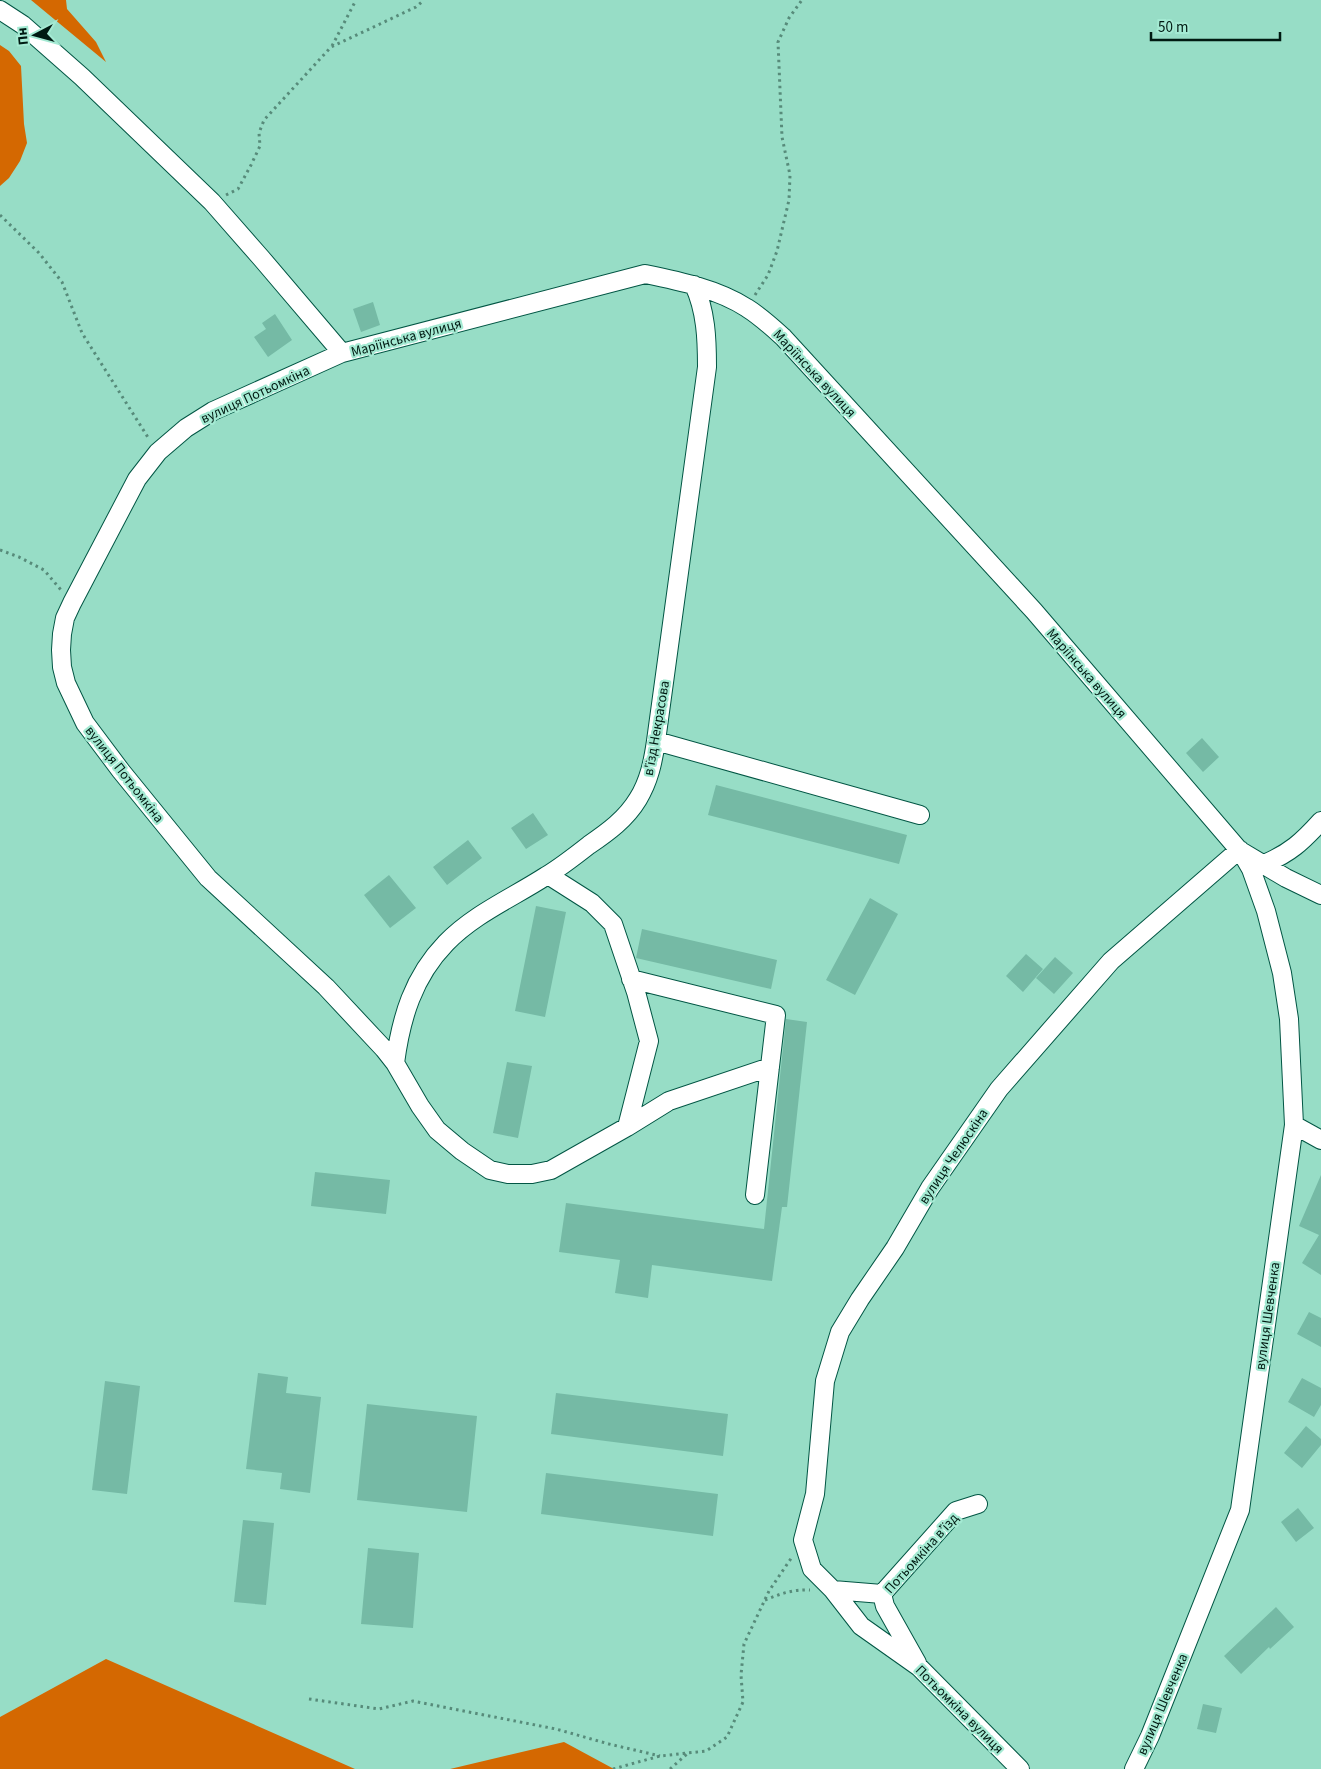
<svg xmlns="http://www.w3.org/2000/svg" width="1321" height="1769" viewBox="0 0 1321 1769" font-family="'Source Sans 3',sans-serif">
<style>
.forest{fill:#d46801}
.building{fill:#75baa5}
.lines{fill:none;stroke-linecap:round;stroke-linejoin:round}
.minor-casing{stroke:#025644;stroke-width:20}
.path{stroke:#578b7a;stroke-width:3;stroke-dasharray:2.5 4;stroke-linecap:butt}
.minor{stroke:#fff;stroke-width:18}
.labels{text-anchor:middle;stroke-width:4.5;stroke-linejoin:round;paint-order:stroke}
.street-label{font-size:14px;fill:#001a12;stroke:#a4ead3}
</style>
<rect width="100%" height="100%" fill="#97ddc6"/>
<!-- forest -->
<path class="forest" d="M 31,0 L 66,0 L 67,9 L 96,42 L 106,62 Z
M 0,45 L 9,51 L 21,66 L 24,124 L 27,143 L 20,161 L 9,178 L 0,186 Z
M 106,1659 L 355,1769 L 0,1769 L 0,1717 Z
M 564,1742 L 614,1769 L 450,1769 Z"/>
<!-- building -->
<path class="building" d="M 373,302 L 380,325 L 361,332 L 353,309 Z
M 275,314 L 292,340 L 268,357 L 254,337 L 266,329 L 262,323 Z
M 1202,738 L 1219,757 L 1203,772 L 1186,753 Z
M 716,785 L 907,835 L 899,864 L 708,815 Z
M 533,813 L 548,835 L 526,849 L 511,828 Z
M 468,840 L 482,858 L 447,885 L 433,867 Z
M 389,875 L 416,908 L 390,928 L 364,895 Z
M 870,898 L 898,914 L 855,995 L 826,980 Z
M 536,906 L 566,912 L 545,1017 L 515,1011 Z
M 642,929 L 777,960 L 771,989 L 636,958 Z
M 1026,954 L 1043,969 L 1023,992 L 1006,976 Z
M 1055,957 L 1073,973 L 1054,994 L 1036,978 Z
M 786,1019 L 807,1022 L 787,1207 L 782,1207 L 772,1281 L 652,1265 L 648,1298 L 615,1293 L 620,1260 L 559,1252 L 566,1203 L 764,1229 Z
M 507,1062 L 532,1066 L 518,1138 L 493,1133 Z
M 315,1172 L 390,1180 L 386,1214 L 311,1206 Z
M 1321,1175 L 1321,1275 L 1302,1263 L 1319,1235 L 1299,1226 Z
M 1309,1312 L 1321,1318 L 1321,1347 L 1297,1334 Z
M 258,1373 L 288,1377 L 286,1393 L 321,1397 L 310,1493 L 280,1489 L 282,1473 L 246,1469 Z
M 1302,1378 L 1321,1388 L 1321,1405 L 1314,1417 L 1288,1402 Z
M 105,1381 L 140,1386 L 127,1494 L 92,1490 Z
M 556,1393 L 728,1414 L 723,1456 L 551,1434 Z
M 367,1404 L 477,1416 L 467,1512 L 357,1500 Z
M 1306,1426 L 1321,1439 L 1321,1445 L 1302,1468 L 1284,1453 Z
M 546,1473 L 718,1494 L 713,1536 L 541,1514 Z
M 1298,1508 L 1314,1528 L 1296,1542 L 1281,1522 Z
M 243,1520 L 274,1523 L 266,1605 L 234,1602 Z
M 368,1548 L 419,1553 L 413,1628 L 361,1624 Z
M 1276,1607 L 1294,1627 L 1270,1649 L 1269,1647 L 1241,1674 L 1224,1656 Z
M 1203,1704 L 1222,1708 L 1216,1733 L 1197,1729 Z"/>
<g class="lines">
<!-- minor casing -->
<g class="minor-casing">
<path id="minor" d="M 0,10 L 23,25 L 82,77 L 212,202 L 262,259 L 342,353
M 656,741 L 920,815
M 1264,864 C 1290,853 1302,842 1321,821
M 548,875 L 592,903 L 613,924 L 636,992 L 649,1041 L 627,1127
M 631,979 L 776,1015 L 755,1195
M 395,1063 C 401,1018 413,977 446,943 C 474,914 512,898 546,876 C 561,867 575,856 589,845 C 608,832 626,819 638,799 C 649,781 653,762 656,741 L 707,367 C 707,339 706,311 694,285
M 770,1067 L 669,1101 L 627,1127 L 551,1170 L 532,1174 L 508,1174 L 490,1170 L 462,1151 L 437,1130 L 420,1106 L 395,1063 L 384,1049 L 326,987 L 208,878 L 121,771 L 85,723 L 66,683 L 62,667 L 61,650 L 62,634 L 65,618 L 72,603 L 137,479 L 158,452 L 186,428 L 213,411 L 342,353 L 645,274 C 679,281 718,289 747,308 C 760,316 772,327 783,337 L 1034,611 L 1239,850 L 1286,878 L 1321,895
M 1294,1125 L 1321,1140
M 833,1590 L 882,1594
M 917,1663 L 885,1606 L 882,1594 L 956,1511 L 978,1504
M 1020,1769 L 919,1667 L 861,1626 L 833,1590 L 812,1569 L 803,1540 L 815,1494 L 825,1381 L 840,1332 L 860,1299 L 895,1248 L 930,1188 L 999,1089 L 1111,961 L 1239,850
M 1134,1769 L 1150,1736 L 1240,1510 L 1294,1125 L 1289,1019 L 1282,973 L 1266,911 L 1251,869 L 1240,850"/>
</g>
<!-- path -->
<path class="path" d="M 332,46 L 356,0
M 226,195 L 238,189 L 251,165 L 260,146 L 259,133 L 264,120 L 331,47 L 416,7 L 424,0
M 0,215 L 39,253 L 62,282 L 82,333 L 149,439
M 755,295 L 768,275 L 777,251 L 789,200 L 790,175 L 782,137 L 778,42 L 789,18 L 802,0
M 0,550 L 19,557 L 44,570 L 61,590
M 765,1600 C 780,1594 793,1589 810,1590
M 309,1699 L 379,1709 L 413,1701 L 556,1729 L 609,1744 L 660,1756
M 613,1769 L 660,1756 L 706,1751 L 727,1737 L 743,1702 L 741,1675 L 744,1644 L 769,1591 L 792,1557
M 670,1769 L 687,1754"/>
<!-- minor -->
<use href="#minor" class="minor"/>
</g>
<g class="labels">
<!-- street labels -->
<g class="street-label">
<text transform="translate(406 337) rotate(-15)" y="5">Маріїнська вулиця</text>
<text transform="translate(815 373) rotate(47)" y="5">Маріїнська вулиця</text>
<text transform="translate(255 394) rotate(-25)" y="5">вулиця Потьомкіна</text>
<text transform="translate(1087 673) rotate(49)" y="5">Маріїнська вулиця</text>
<text transform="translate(656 728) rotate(-80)" y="5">в'їзд Некрасова</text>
<text transform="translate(125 774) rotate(52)" y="5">вулиця Потьомкіна</text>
<text transform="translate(953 1156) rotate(-56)" y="5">вулиця Челюскіна</text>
<text transform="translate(1267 1316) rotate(-82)" y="5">вулиця Шевченка</text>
<text transform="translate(921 1553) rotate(-48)" y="5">Потьомкіна в’їзд</text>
<text transform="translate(1162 1704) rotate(-67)" y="5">вулиця Шевченка</text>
<text transform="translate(960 1709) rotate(45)" y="5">Потьомкіна вулиця</text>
</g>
</g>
<!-- north arrow -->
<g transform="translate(35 35) rotate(264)" stroke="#a4ead3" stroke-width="4" paint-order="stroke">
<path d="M0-4L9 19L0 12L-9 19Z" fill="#001a12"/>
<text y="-8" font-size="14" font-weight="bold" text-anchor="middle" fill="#001a12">Пн</text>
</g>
<!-- scale -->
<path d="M1151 32v8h129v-8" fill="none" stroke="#001a12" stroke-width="2.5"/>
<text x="1158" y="32" font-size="15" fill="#001a12" stroke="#a4ead3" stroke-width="4" paint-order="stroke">50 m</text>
</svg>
